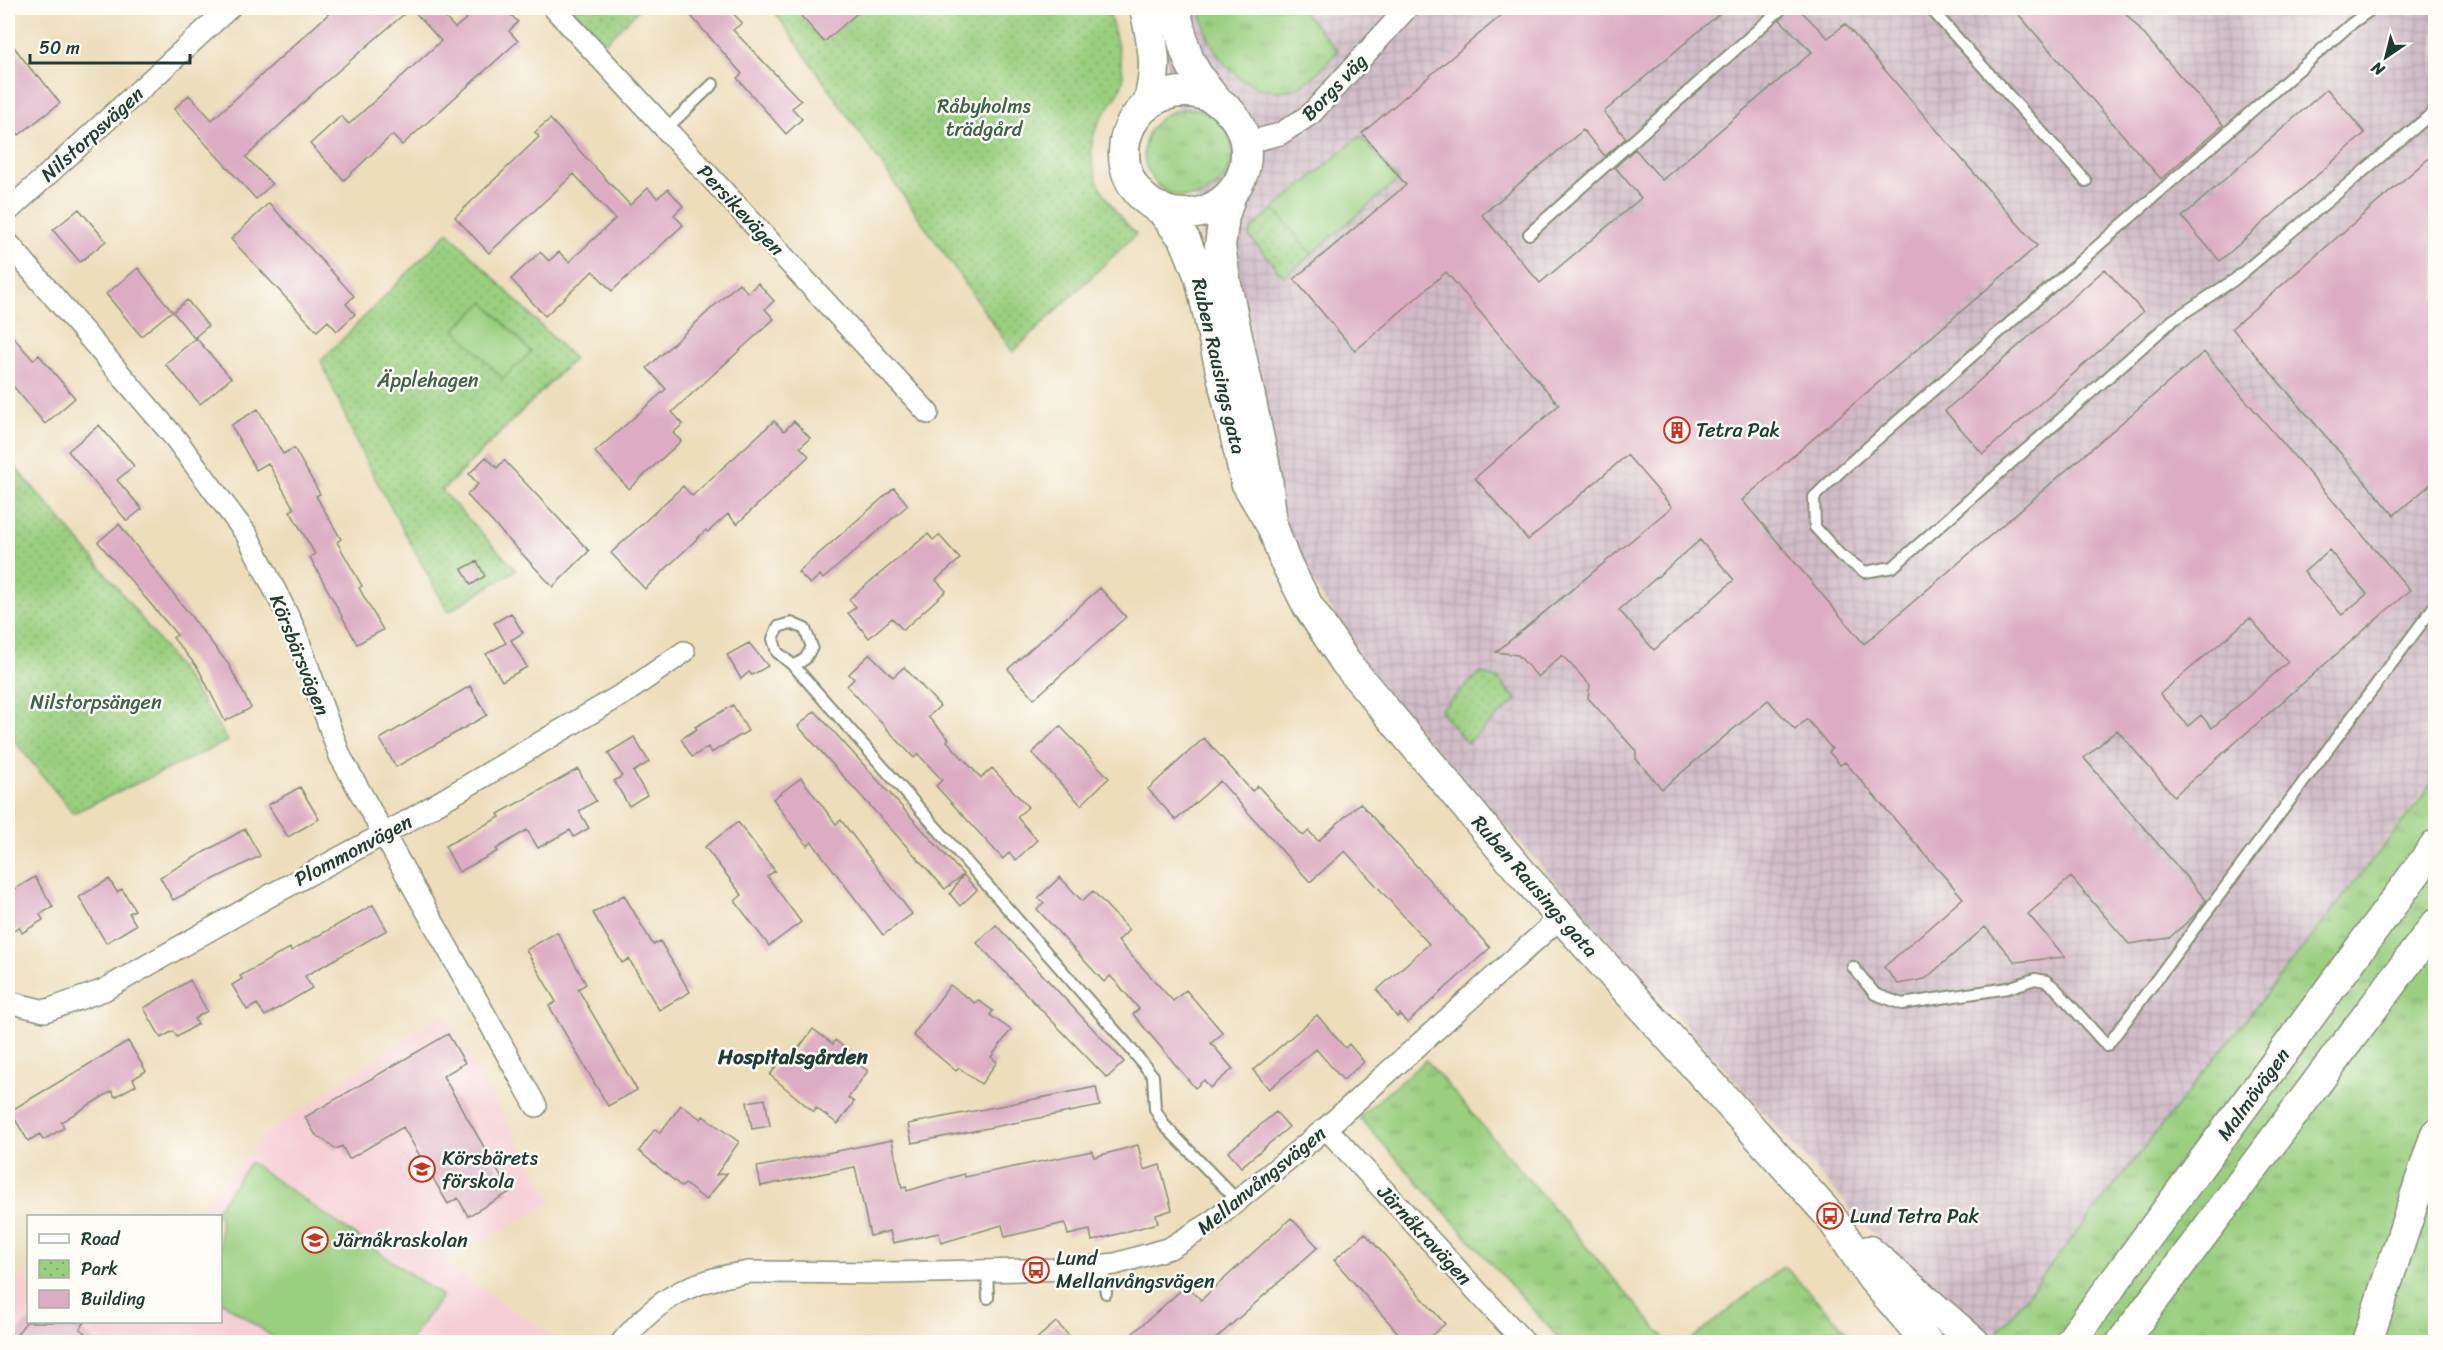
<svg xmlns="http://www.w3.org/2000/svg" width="2443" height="1350" viewBox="0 0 2443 1350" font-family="Sriracha,sans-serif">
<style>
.built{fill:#f6cfd5}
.industrial{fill:url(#industrial-grid)}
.grass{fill:url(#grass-tufts);stroke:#5c865a;stroke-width:1.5}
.park{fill:url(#park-dots);stroke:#5c865a;stroke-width:1.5}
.pitch{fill:#9acf7f;stroke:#5c865a;stroke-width:1.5}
.building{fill:#dcadc2;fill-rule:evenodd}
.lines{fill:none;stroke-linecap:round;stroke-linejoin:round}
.lane-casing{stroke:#868d78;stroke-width:14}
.street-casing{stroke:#868d78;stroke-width:24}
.secondary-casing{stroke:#868d78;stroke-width:33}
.lane{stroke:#fff;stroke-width:10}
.street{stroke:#fff;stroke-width:21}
.secondary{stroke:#fff;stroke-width:30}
.labels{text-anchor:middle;stroke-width:5;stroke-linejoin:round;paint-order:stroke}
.street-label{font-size:20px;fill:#1f3d34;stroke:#fdfcf7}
.park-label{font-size:20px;fill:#3e6247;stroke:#fdfcf7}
.poi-label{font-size:20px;fill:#1f3d34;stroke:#fdfcf7;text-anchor:start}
.neighbourhood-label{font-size:21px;font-weight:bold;fill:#1f3d34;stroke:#fdfcf7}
</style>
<defs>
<pattern id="industrial-grid" width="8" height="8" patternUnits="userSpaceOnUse" patternTransform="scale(1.5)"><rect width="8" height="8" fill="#d1bdc8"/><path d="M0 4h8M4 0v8" fill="none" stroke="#b3a3ac"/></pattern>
<pattern id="grass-tufts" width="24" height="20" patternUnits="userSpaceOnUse" patternTransform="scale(1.5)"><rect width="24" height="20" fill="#9acf7f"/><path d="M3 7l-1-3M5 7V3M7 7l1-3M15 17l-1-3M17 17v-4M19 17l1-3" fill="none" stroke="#7da969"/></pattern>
<pattern id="park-dots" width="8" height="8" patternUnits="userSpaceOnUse" patternTransform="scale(1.5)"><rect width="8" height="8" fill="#9acf7f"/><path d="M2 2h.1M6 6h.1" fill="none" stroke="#7da969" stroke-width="1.8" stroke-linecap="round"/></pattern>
</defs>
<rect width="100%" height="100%" fill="#fdfcf7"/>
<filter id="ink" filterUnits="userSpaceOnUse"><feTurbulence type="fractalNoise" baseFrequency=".0167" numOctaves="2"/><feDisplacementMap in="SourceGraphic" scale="12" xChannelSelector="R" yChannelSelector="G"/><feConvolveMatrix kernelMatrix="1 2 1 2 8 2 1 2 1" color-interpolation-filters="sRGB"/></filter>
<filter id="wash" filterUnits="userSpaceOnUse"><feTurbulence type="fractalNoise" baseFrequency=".008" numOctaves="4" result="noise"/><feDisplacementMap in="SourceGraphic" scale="24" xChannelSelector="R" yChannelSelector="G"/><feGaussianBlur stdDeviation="1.35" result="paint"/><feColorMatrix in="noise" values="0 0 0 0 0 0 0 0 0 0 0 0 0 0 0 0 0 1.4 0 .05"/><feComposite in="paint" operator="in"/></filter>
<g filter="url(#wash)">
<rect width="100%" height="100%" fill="#edddbb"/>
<!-- built -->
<path class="built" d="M 444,1013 L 553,1202 L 443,1263 L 561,1342 L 8,1342 L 8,1295 L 28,1269 L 28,1322 L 220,1322 L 220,1216 L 195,1216 L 263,1136 Z"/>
<!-- industrial -->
<path class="industrial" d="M 1155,8 L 2435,8 L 2435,777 L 1999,1342 L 1987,1342 L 1917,1282 L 1373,680 L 1258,492 Z"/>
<!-- grass -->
<path class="grass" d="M 1200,8 L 1300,8 L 1338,51 C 1328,61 1317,76 1305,83 C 1266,105 1230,78 1211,43 C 1205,33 1203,19 1200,8 Z
M1144 153a44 44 0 1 1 88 0a44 44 0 1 1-88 0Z
M 2435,777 L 2435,1342 L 1990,1342 L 2424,795 Z
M 1426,1060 L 1668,1342 L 1562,1342 L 1359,1117 Z
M 1784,1266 L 1857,1342 L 1688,1342 Z"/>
<!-- park -->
<path class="park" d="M 571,8 L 640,8 L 605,43 Z
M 772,8 L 1108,8 C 1112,24 1124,66 1123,80 C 1120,97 1105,109 1098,124 C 1078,165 1108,206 1136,234 L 1013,352 Z
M 1274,209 L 1312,254 L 1284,277 L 1249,236 L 1252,228 Z
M 448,232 L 574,359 L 442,491 L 516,570 L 448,612 L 362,454 L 321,361 Z
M 8,459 C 87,549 164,639 228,741 L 73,813 L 8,733 Z
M 1480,673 L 1497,678 L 1517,700 L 1467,743 L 1440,710 Z"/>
<!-- pitch -->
<path class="pitch" d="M 1360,136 L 1398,180 L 1312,254 L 1274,209 Z
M 484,302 L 531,352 L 503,379 L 455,329 Z
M 250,1162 L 442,1296 L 409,1342 L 280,1342 L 221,1301 L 220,1216 L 212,1216 Z"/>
<g id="blocks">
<!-- building -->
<path class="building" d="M 335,8 L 436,8 L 455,28 L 479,8 L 485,8 L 492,15 L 499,8 L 504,8 L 518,22 L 509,31 L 518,41 L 402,145 L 392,135 L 344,180 L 310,144 L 341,116 L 349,124 L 441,41 L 411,8 L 322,85 L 246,157 L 272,184 L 256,199 L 174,109 L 189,95 L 212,120 Z
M 684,8 L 728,8 L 742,23 L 733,30 L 801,101 L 792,108 L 802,119 L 786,134 L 737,78 L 742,74 Z
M 794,8 L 863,8 L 824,42 Z
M 1510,8 L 1726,8 L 1604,112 L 1626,138 L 1605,156 L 1583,130 L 1482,215 L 1540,283 L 1641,198 L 1615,167 L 1635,149 L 1662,180 L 1812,52 L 1780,20 L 1789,8 L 1798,8 L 1828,38 L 1845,24 L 2037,246 L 1742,500 L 1864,644 L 2204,352 L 2410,590 L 2174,796 L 2117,730 L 2084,758 L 2206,900 L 2195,915 L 2169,938 L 2129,944 L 2071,877 L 2028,914 L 2065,957 L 2015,962 L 1985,927 L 1925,979 L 1898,984 L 1884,967 L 1963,898 L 1845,762 L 1840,765 L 1829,752 L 1832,749 L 1807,719 L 1795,730 L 1768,700 L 1662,789 L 1636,759 L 1636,751 L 1588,698 L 1590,685 L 1562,655 L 1538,677 L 1518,655 L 1496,652 L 1672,507 L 1627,455 L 1528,540 L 1475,478 L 1559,405 L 1446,272 L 1355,351 L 1294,279 L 1406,185 L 1362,133 ZM 1700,540 L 1734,580 L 1654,650 L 1619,610 ZM 2329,550 L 2367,594 L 2342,615 L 2304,572 ZM 2250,618 L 2288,662 L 2212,728 L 2201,715 L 2188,726 L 2160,694 Z
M 2013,8 L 2121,8 L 2223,125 L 2161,179 Z
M 8,39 L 36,76 L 38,75 L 60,103 L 19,135 L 8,120 Z
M 2327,89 L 2365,133 L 2220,261 L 2182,217 Z
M 550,119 L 630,205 L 648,188 L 657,198 L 668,189 L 683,206 L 674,215 L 683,225 L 612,291 L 593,271 L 545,316 L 511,279 L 540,252 L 549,261 L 559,252 L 569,262 L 615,219 L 574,174 L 489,253 L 455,217 L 539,137 L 535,132 Z
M 2436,152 L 2436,480 L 2394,515 L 2232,328 Z
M 269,203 L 354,296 L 346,304 L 355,314 L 337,331 L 328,321 L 317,331 L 231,239 Z
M 79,209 L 106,241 L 80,262 L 53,230 Z
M 138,268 L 172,311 L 141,336 L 106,294 Z
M 2105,269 L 2143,312 L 1983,454 L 1945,411 Z
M 739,283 L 748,293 L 758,283 L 774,301 L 765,309 L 774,319 L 672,412 L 683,424 L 673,433 L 681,441 L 629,489 L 595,452 L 666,389 L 647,368 Z
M 187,300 L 208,326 L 194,338 L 173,312 Z
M 8,331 L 33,360 L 39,355 L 75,398 L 45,424 L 8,380 Z
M 196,338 L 231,378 L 200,404 L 165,364 Z
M 258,409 L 283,454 L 294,448 L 320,494 L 316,496 L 341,539 L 337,542 L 362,586 L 359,588 L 383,630 L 357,644 L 310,557 L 315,554 L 290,511 L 294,509 L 268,463 L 256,470 L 231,425 Z
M 774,421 L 784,431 L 794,421 L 810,438 L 800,447 L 809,456 L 737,524 L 728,514 L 708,532 L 706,530 L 645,589 L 611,553 L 683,486 L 692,496 Z
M 99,425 L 134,466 L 117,480 L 142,509 L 127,521 L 68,451 Z
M 486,457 L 497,468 L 504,460 L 589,551 L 553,587 L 467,495 L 478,484 L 469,474 Z
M 894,488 L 908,505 L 823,579 L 820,575 L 810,584 L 798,572 Z
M 119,524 L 229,665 L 251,708 L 225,721 L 198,668 L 173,638 L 177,635 L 98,542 Z
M 928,534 L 933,540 L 939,535 L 960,559 L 936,580 L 946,591 L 903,630 L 892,618 L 869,638 L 848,613 L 856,607 L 849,599 Z
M 477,561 L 485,576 L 471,585 L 462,569 Z
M 1100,588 L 1126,617 L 1034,699 L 1008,669 Z
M 511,613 L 523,633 L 511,640 L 527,667 L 502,681 L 486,654 L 506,643 L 494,623 Z
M 749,643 L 768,666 L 752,675 L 749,672 L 741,679 L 727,655 Z
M 870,654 L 893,677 L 904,667 L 940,706 L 928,717 L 949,739 L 947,741 L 981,778 L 992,768 L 1028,807 L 1017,817 L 1037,840 L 1016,860 L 1009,853 L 1003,859 L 936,786 L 942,780 L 918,754 L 914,758 L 847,686 L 854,679 L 849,674 Z
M 470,686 L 487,715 L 396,767 L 380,739 Z
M 733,705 L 748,731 L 711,753 L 708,747 L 692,757 L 681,739 L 697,729 L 695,727 Z
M 815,711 L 977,890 L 960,906 L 950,894 L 963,875 L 945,889 L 798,726 Z
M 1060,726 L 1109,778 L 1081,805 L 1032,753 Z
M 634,737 L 649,762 L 633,772 L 647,795 L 629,806 L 614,781 L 622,776 L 608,753 Z
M 1204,738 L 1252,791 L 1258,786 L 1303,836 L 1309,831 L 1318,841 L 1360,803 L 1490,948 L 1407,1023 L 1400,1014 L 1397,1017 L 1377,990 L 1429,944 L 1345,851 L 1310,882 L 1220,781 L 1176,820 L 1148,789 Z
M 578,769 L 596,801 L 579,811 L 589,828 L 574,837 L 570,830 L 538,848 L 527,830 L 496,849 L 498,851 L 459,872 L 445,846 L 500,817 L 498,814 Z
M 801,778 L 836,824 L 841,820 L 912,914 L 883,935 L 812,842 L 807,846 L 773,799 Z
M 300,787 L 319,819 L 288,837 L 268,805 Z
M 738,822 L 775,871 L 767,876 L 801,922 L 769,946 L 735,901 L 742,895 L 705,847 Z
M 245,829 L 260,856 L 173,900 L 160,877 Z
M 35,877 L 53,907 L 40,914 L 43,920 L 22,933 L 19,927 L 8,934 L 8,893 Z
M 1060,877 L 1082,901 L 1093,891 L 1129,930 L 1118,941 L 1173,1001 L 1186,990 L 1223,1033 L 1211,1043 L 1233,1069 L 1210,1088 L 1204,1080 L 1195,1088 L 1133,1014 L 1139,1009 L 1117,983 L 1110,976 L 1104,982 L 1037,909 L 1044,903 L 1038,898 Z
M 109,879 L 117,892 L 122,889 L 135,910 L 129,913 L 136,925 L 106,943 L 79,897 Z
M 624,895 L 653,945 L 660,941 L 690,992 L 659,1010 L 629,959 L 622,963 L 593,913 Z
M 373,905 L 387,930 L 305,976 L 312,988 L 265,1016 L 257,1004 L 247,1010 L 232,985 L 242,979 L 240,976 L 290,948 L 291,951 Z
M 996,925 L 1124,1062 L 1107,1078 L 977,943 Z
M 557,932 L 586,984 L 578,989 L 637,1090 L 608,1106 L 549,1006 L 556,1002 L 526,950 Z
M 190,980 L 207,1011 L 194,1019 L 198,1024 L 177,1037 L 173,1031 L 161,1038 L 144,1008 Z
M 950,985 L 975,1003 L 978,1000 L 993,1011 L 990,1015 L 1011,1030 L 991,1057 L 997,1062 L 981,1084 L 959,1068 L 956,1071 L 913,1035 Z
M 1317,1015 L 1345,1048 L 1349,1044 L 1364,1062 L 1343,1080 L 1316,1049 L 1269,1089 L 1253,1070 Z
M 813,1029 L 833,1044 L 835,1040 L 850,1052 L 847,1056 L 868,1071 L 848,1098 L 854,1102 L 838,1124 L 816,1108 L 814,1112 L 770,1075 L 786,1053 L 792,1057 Z
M 448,1034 L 465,1063 L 443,1076 L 510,1192 L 468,1216 L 458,1198 L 448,1204 L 403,1127 L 349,1159 L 342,1146 L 336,1149 L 315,1134 L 305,1117 Z
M 128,1041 L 146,1071 L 133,1079 L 136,1085 L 115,1097 L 112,1091 L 61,1122 L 64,1128 L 43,1140 L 40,1134 L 28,1141 L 10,1111 Z
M 1096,1087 L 1100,1106 L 912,1143 L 908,1124 Z
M 765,1099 L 770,1126 L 752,1129 L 747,1102 Z
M 681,1105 L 701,1119 L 703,1116 L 739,1142 L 716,1175 L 727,1173 L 706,1200 L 685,1184 L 682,1187 L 639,1151 L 655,1129 L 660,1133 Z
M 1276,1112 L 1289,1127 L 1241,1167 L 1228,1152 Z
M 892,1140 L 902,1188 L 906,1187 L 907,1191 L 964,1174 L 965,1177 L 1092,1151 L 1094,1157 L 1138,1145 L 1144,1170 L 1160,1165 L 1172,1210 L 1156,1215 L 1158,1223 L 1092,1241 L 1090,1230 L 1068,1235 L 1065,1223 L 1005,1237 L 1002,1225 L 941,1243 L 939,1233 L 893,1243 L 890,1231 L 870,1236 L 855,1167 L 761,1186 L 757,1167 Z
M 1291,1218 L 1318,1247 L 1212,1342 L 1123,1342 L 1187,1285 L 1201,1300 Z
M 1365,1233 L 1445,1324 L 1424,1342 L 1406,1342 L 1334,1260 Z
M 26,1322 L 85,1322 L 80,1329 L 97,1342 L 11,1342 Z
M 1056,1322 L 1075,1342 L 1033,1342 Z"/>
</g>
</g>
<g filter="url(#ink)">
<use href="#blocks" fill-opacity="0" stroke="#868d78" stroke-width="1.5"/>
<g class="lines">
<!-- lane casing -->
<g class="lane-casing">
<path id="lane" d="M 1930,8 L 2086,181
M 2373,8 L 2351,24 L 1842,470 L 1814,497 L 1815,527 L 1840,555 L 1865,572 L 1893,567 L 2173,320 L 2234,280 L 2436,110
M 2433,8 L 2436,11
M 666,129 L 713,84
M 1529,234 L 1782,8
M 794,666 L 777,652 L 773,639 L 778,627 L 791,623 L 805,629 L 812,647 L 805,659 L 794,666 L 1126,1043 L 1153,1076 L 1155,1109 L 1164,1125 L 1238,1201
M 1853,967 L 1875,994 L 1902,1004 L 2008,988 L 2035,979 L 2046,981 L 2055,988 L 2107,1046 L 2436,604
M 1102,1265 L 1106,1293
M 987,1270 L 988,1298"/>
</g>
<!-- street casing -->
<g class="street-casing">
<path id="street" d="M 554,8 L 928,413
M 1245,143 L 1280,134 L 1311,114 L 1407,8
M 8,211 L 229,8
M 8,243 L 175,438 L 247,535 L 294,628 L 340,756 L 536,1106
M 8,1002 L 45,1011 L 104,990 L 271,895 L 406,822 L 628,691 L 684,652
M 1326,1128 L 1524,1342
M 622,1342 C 660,1296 692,1280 750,1272 L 888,1273 L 1070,1269 L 1115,1264 L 1170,1248 L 1209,1224 L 1326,1128 L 1561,917"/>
</g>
<!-- secondary casing -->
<g class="secondary-casing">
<path id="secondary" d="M 1145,8 C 1153,47 1159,65 1148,104
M 1175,8 C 1185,53 1186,64 1216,100
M1124 153a61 61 0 1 1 122 0a61 61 0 1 1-122 0Z
M 1231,194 L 1224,216 L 1220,246 L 1225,280 L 1267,477 L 1271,516
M 1160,208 L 1185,240 L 1200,277 L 1246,482 L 1273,528 L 1284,559 L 1308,606 L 1346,663 L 1526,878 L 1830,1216 L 1872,1278 L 1927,1342
M 1869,1251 L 1974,1342
M 2070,1342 L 2436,845
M 2122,1342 L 2436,924
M 2367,1342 L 2436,1134"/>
</g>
<!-- lane -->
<use href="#lane" class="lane"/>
<!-- street -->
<use href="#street" class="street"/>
<!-- secondary -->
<use href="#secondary" class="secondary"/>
</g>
</g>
<!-- icons -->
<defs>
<g id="building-ring" transform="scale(1.35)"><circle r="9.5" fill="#fdfcf7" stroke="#c8321e" stroke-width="1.5"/><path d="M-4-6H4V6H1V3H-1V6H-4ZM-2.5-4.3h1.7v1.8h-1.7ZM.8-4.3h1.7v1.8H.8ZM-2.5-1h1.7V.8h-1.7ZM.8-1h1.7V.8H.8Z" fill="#c8321e"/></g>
<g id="school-ring" transform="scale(1.35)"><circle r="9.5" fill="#fdfcf7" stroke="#c8321e" stroke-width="1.5"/><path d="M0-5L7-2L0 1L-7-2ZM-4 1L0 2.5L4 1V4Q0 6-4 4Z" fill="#c8321e"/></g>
<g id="bus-ring" transform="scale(1.35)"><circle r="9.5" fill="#fdfcf7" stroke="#c8321e" stroke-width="1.5"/><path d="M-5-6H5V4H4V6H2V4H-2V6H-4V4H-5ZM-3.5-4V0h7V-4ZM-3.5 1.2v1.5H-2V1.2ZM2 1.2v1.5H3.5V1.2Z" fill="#c8321e"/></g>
</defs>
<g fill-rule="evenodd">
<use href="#building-ring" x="1677" y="430"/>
<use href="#school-ring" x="422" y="1169"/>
<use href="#bus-ring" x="1830" y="1216"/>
<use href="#school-ring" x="315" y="1240"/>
<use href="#bus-ring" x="1036" y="1270"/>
</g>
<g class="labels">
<!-- street labels -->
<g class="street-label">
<text transform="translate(1334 87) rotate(-46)" y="7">Borgs väg</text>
<text transform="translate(92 134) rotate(-42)" y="7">Nilstorpsvägen</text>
<text transform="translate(741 210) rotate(47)" y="7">Persikevägen</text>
<text transform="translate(1219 366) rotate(77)" y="7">Ruben Rausings gata</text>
<text transform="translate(300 655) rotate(68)" y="7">Körsbärsvägen</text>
<text transform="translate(353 850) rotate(-28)" y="7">Plommonvägen</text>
<text transform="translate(1535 886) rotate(49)" y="7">Ruben Rausings gata</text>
<text transform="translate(2253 1094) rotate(-54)" y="7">Malmövägen</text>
<text transform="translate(1261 1180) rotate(-39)" y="7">Mellanvångsvägen</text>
<text transform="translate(1425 1235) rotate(47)" y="7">Järnåkravägen</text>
</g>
<!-- park labels -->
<g class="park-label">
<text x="984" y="113">Råbyholms<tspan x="984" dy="23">trädgård</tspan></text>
<text x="428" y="387">Äpplehagen</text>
<text x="96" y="709">Nilstorpsängen</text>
</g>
<!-- poi labels -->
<g class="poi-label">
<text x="1696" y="437">Tetra Pak</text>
<text x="442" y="1165">Körsbärets<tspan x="442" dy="23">förskola</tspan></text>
<text x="1850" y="1223">Lund Tetra Pak</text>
<text x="334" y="1247">Järnåkraskolan</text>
<text x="1056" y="1265">Lund<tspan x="1056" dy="23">Mellanvångsvägen</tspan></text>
</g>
<!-- neighbourhood labels -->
<g class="neighbourhood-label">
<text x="793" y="1064">Hospitalsgården</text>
</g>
</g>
<!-- margin -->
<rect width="2443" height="1350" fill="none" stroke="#fdfcf7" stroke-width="30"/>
<!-- legend -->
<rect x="27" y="1215" width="195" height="108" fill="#fdfcf7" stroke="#a4b0a9" stroke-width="1.5"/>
<rect x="39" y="1234" width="30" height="9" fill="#ffffff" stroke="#a4b0a9" stroke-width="1.5"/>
<text x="81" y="1245" font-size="18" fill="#1f3d34">Road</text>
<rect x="39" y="1260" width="30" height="18" fill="url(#park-dots)" stroke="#a4b0a9" stroke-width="1.5"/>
<text x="81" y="1275" font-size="18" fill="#1f3d34">Park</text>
<rect x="39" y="1290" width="30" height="18" fill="#dcadc2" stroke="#a4b0a9" stroke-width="1.5"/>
<text x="81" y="1305" font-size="18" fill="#1f3d34">Building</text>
<!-- north arrow -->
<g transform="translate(2386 57) rotate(215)" stroke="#fdfcf7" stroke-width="4.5" paint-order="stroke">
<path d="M0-4.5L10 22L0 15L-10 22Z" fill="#1f3d34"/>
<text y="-9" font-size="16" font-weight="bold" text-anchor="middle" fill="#1f3d34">N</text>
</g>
<!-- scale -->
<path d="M30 54v9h160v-9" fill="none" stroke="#1f3d34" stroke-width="3"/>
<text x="39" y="54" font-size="18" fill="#1f3d34" stroke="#fdfcf7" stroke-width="4.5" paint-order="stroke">50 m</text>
</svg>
